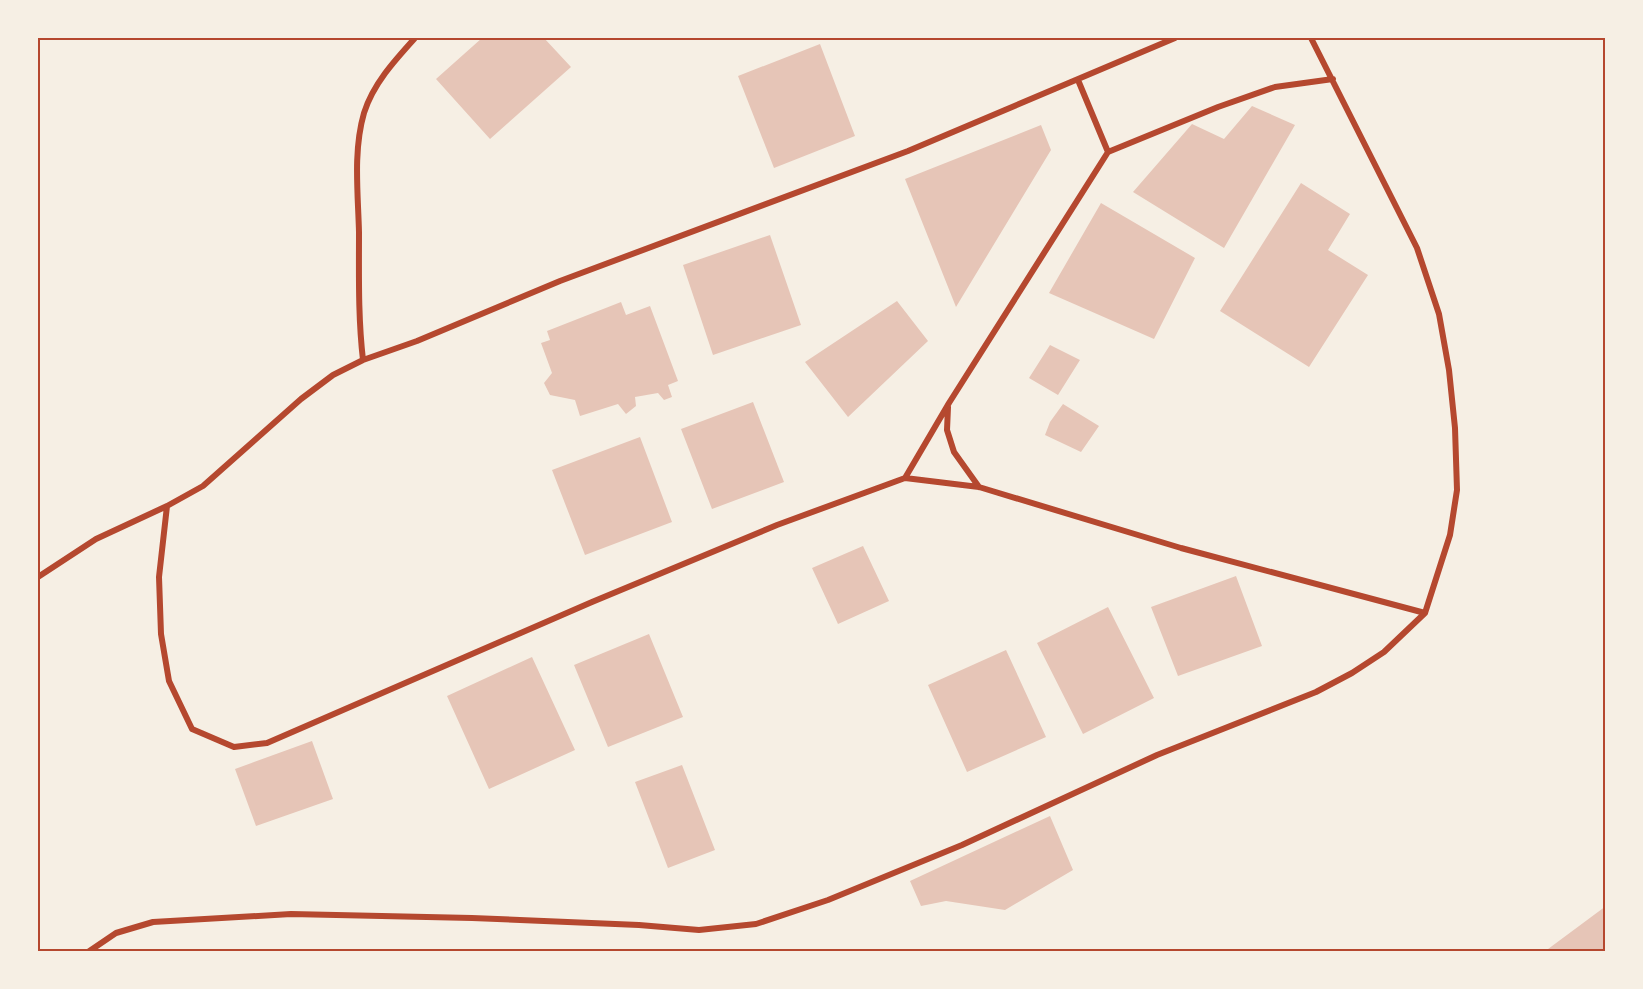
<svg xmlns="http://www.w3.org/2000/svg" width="1643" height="989" viewBox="0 0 1643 989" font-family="'Golos Text',sans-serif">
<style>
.building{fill:#e6c5b7}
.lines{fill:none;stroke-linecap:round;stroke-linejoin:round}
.minor{stroke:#b5482f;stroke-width:6}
.neatline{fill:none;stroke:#b5482f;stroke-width:2}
</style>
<rect width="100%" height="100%" fill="#f6efe4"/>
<!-- building -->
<path class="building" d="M 482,38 L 544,38 L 571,67 L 490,139 L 436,79 Z
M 820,44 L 855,136 L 774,168 L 738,76 Z
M 1252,106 L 1295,125 L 1224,248 L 1133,192 L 1192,124 L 1224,139 Z
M 1041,125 L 1051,150 L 956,307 L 905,179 Z
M 1301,183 L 1350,214 L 1328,250 L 1368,275 L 1309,367 L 1220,311 Z
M 1101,203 L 1195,258 L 1154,339 L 1049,293 Z
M 770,235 L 801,325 L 713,355 L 683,265 Z
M 897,301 L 928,341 L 848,417 L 805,362 Z
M 621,302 L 626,315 L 650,306 L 678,381 L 668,385 L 672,397 L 664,400 L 658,393 L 635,397 L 636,406 L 626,414 L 618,404 L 580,416 L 575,400 L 550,395 L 544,383 L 552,373 L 541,343 L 550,340 L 547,331 Z
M 1050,345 L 1080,360 L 1058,395 L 1029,378 Z
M 753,402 L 784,482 L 712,509 L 681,429 Z
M 1063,404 L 1099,426 L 1081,452 L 1045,435 L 1050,422 Z
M 640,437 L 672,522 L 585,555 L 552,470 Z
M 863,546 L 889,601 L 838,624 L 812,568 Z
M 1236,576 L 1262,646 L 1178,676 L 1151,607 Z
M 1108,607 L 1154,698 L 1083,734 L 1037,643 Z
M 649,634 L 683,717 L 608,747 L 574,665 Z
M 1006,650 L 1046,737 L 967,772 L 928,685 Z
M 532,657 L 575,750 L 489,789 L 447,696 Z
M 312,741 L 333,799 L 256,826 L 235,769 Z
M 682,765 L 715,850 L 668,868 L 635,782 Z
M 1050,816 L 1073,870 L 1005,910 L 946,901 L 921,906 L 910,881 Z
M 1606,906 L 1606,952 L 1544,952 Z"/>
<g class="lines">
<!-- minor -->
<path class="minor" d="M 1108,152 L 1218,107 L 1275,87 L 1333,79
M 363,360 C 358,317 359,275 359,232 C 358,193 353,151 364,113 C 373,84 395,60 415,38
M 948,407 L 947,430 L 954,452 L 979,487
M 905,478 L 949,403 L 1108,152 L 1078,80
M 167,506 L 159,577 L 161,634 L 169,681 L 192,729 L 234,747 L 267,743 L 592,602 L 777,525 L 905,478 L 979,487 L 1181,548 L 1425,613
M 38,577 L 96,539 L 167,506 L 203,486 L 301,399 L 333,375 L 363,360 L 417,341 L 560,281 L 908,151 L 1175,38
M 88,952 L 116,933 L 153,922 L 291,914 L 472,918 L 639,925 L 699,930 L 756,924 L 828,900 L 962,845 L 1157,755 L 1316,692 L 1352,673 L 1384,652 L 1425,613 L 1450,535 L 1457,490 L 1455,428 L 1449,370 L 1439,314 L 1417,248 L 1311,38"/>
</g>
<!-- border -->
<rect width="1643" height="989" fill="none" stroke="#f6efe4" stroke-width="78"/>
<rect x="39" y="39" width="1565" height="911" class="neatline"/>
</svg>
